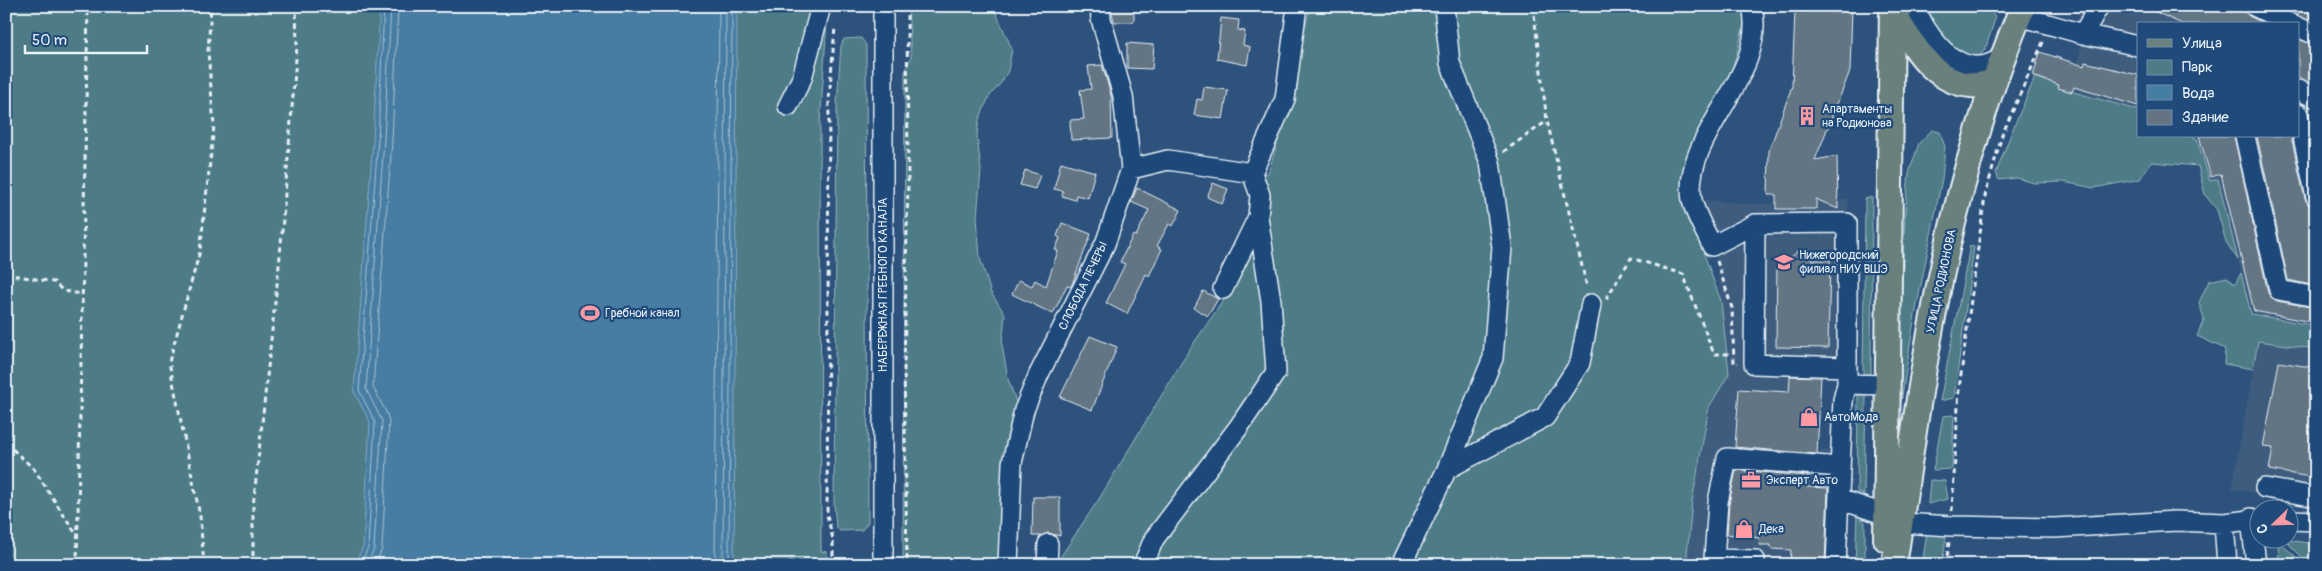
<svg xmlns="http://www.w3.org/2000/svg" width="2322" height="571" viewBox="0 0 2322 571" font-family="Pangolin,sans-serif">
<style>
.built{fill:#3e5c7e}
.green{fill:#4d7c87;stroke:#9ab6c0}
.water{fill:#467da2;stroke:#87abc4}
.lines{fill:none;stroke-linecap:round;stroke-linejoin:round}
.shore{stroke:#a7c3d6;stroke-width:1}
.building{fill:#647483;stroke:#e8f1f8}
.minor-casing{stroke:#e8f1f8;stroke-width:22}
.major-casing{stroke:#e8f1f8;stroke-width:28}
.path{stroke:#e8f1f8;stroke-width:3;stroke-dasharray:5 4;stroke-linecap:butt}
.minor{stroke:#1f4a7a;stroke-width:19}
.major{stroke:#6a807d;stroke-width:24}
.labels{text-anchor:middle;stroke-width:4.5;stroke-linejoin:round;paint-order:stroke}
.poi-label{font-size:12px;fill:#e8f1f8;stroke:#1f4a7a;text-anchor:start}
.street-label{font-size:12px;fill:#e8f1f8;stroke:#1f4a7a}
</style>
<rect width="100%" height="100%" fill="#2d527c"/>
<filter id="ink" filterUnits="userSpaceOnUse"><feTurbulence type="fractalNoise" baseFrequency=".02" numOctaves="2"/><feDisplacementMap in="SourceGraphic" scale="10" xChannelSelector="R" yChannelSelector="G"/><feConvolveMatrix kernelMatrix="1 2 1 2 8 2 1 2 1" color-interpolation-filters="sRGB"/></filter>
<g filter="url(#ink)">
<!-- built -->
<path class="built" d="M 2061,6 L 2316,6 L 2316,326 L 2251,314 L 2218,179 L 2210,181 L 2197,139 L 2192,136 L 2298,136 L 2298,24 L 2138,24 L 2138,110 L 2072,91 L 2082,40 L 2091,21 Z
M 1848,199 L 1854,378 L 1821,378 L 1817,450 L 1831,451 L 1828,565 L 1686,565 L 1692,502 L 1709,407 L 1729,374 L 1712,224 L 1700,200 L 1756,204 Z
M 2258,341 L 2316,349 L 2316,504 L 2232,489 Z"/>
<!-- green -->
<path class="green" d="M 6,6 L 828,6 L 820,125 L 821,551 L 827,552 L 827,565 L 6,565 Z
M 908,6 L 993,6 L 1012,49 L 1008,71 L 1001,83 L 989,97 L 979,120 L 977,136 L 981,170 L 977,217 L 980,258 L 991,293 L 1005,314 L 1002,345 L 1008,379 L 1018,407 L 1004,565 L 903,565 L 905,72 L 911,57 Z
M 1311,6 L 1743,6 L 1745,19 L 1737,53 L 1687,207 L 1721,301 L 1729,374 L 1709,407 L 1692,502 L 1686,565 L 1055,565 L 1099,499 L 1189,350 L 1232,288 L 1262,174 L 1268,173 L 1287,112 L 1295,61 Z
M 1922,6 L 1990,6 L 1995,19 L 1985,50 L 1979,56 L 1970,58 L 1945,46 Z
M 861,38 L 866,45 L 868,522 L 862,530 L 840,531 L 836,527 L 834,504 L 837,103 L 841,46 L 844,39 Z
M 2035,77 L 2046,81 L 2048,77 L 2060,81 L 2059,88 L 2138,110 L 2138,136 L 2192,136 L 2197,139 L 2210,181 L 2218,179 L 2238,260 L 2226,242 L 2217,210 L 2205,195 L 2198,166 L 2151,162 L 2140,179 L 2094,188 L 2063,182 L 2034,183 L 2017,178 L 1999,180 L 1996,173 L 2012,131 Z
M 1932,130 L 1940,132 L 1945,147 L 1942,179 L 1914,320 L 1900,409 L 1901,316 L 1905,211 L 1909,173 L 1919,143 Z
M 1872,197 L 1871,378 L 1863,375 L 1865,199 Z
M 1970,246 L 1974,247 L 1954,398 L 1940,401 Z
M 2241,273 L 2251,314 L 2316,326 L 2316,349 L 2258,341 L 2253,369 L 2224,364 L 2225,349 L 2197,336 L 2204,319 L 2199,302 L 2209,281 L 2227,277 L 2235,284 Z
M 1862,394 L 1866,397 L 1864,495 L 1857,492 L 1858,396 Z
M 1954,415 L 1952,469 L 1933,470 L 1943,416 Z
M 1930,480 L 1945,481 L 1948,499 L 1928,504 Z
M 1857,515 L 1865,522 L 1865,565 L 1855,565 Z
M 1947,531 L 1942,565 L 1922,565 L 1927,532 Z
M 2285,540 L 2316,544 L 2316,558 L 2314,557 L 2307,562 Z
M 2278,541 L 2305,565 L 2279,565 Z"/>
<!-- water -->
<path class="water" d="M 380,6 L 737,6 L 734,565 L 354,565 L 363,547 L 370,422 L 354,392 L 373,140 Z"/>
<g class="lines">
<!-- shore -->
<path class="shore" d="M 360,565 L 368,548 L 375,422 L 359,390 L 378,140 L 384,6
M 367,565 L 374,549 L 382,421 L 366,389 L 384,140 L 391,6
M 375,565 L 382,549 L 389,422 L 387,414 L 373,387 L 392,141 L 398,6
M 715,565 L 719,6
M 723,565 L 726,6
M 729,565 L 732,6"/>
</g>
<!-- building -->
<path class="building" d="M 1111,6 L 1134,6 L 1134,22 L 1114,22 Z
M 2143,6 L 2243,6 L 2249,16 L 2265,24 L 2182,24 Z
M 2280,6 L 2316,6 L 2316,23 L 2298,16 Z
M 1838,7 L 1852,8 L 1850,71 L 1815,160 L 1837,156 L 1838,209 L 1816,199 L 1816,209 L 1776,209 L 1776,195 L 1768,195 L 1769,151 L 1792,86 L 1795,11 L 1838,13 Z
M 1221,18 L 1239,20 L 1238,30 L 1245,31 L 1243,45 L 1250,47 L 1247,65 L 1217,59 Z
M 2298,39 L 2316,46 L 2316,85 L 2298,77 Z
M 1127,43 L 1154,45 L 1152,69 L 1127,68 Z
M 2040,52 L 2084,66 L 2085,62 L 2138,75 L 2138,106 L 2074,87 L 2072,92 L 2058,88 L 2059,85 L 2033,76 Z
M 1102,65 L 1111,95 L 1112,138 L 1071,140 L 1070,120 L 1084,119 L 1080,90 L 1091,89 L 1088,66 Z
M 1204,87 L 1228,90 L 1223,119 L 1194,115 L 1197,99 L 1202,100 Z
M 2199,136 L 2234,136 L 2268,293 L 2272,298 L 2277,301 L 2316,308 L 2316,323 L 2254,311 L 2221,174 L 2211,177 Z
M 2257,136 L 2291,136 L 2305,199 L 2310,206 L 2316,229 L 2316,286 L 2288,280 Z
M 1061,162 L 1095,172 L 1088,198 L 1076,195 L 1075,200 L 1062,196 L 1063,191 L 1054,189 Z
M 1025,170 L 1040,175 L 1035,189 L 1020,185 Z
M 1213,183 L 1228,189 L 1222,204 L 1207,197 Z
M 1137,188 L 1181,210 L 1173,226 L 1169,224 L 1157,246 L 1162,249 L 1149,276 L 1146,274 L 1127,314 L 1106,303 L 1125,264 L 1120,262 L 1133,235 L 1136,236 L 1149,210 L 1131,202 Z
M 1062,223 L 1091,234 L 1071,287 L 1067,285 L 1053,314 L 1012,294 L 1019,280 L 1032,286 L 1035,280 L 1046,286 L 1058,251 L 1055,250 L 1060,238 L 1057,236 Z
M 1798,251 L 1805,253 L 1812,260 L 1830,260 L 1828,348 L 1776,347 L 1777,260 L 1788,260 Z
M 1203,291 L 1218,299 L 1208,316 L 1194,308 Z
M 1090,336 L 1117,347 L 1092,410 L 1060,397 Z
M 2279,362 L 2316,368 L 2316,478 L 2269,470 L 2273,448 L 2263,447 Z
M 1790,376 L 1821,377 L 1817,454 L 1735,447 L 1739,389 L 1789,392 Z
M 1736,470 L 1809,476 L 1807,487 L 1828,488 L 1825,565 L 1790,565 L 1791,550 L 1771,549 L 1771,545 L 1760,545 L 1759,538 L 1727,534 L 1729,504 Z
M 1033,497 L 1060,497 L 1060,536 L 1048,533 L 1041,536 L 1032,536 Z"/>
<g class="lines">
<!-- minor casing -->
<g class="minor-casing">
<path id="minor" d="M 1752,6 C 1769,77 1681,133 1692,200 C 1695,215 1706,232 1712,246 L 1755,224
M 1915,6 C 1924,31 1949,68 1980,66 C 1987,66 1995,61 2002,59
M 2016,6 L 2019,16 L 2083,34 L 2138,46
M 2254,6 L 2291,24
M 2298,27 L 2316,35
M 2083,34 L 2099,6
M 2298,90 L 2316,98
M 788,106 L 802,78 L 821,6
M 2298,114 L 2316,197
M 2245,136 L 2279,290 L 2316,297
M 1131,169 L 1168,160 L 1252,173
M 1223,289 L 1258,217
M 1847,384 L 1847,223 L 1755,224 L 1754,364 L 1847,367
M 1447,469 L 1545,417 L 1580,363 L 1591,304
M 2265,488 L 2316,497
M 1839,499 L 1886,515
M 2251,518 L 2256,565
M 2290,520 L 2316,521
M 1901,523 L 1952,526 L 2054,528 L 2176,521 L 2224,523 L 2260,519
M 2224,523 L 2227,565
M 883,565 L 883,6
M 1008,565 L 1012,463 L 1024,410 L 1039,374 L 1105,244 L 1131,169 L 1123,96 L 1101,19 L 1100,6
M 1047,565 L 1048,544
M 1143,565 L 1154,539 L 1238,428 L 1276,372 L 1271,301 L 1258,217 L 1260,195 L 1252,173 L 1285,99 L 1297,6
M 1401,565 L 1447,469 L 1493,358 L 1502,247 L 1490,162 L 1450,63 L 1444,6
M 1755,565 L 1755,560 L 1714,559 L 1718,502 L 1727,458 L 1840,467
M 1836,565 L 1843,400 L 1847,384 L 1886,385"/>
</g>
<!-- major casing -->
<g class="major-casing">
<path id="major" d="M 1892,12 C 1912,42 1931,82 1971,85 C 1978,86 1987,83 1994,82
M 1886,539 L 1892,6
M 1894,565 C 1906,488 1916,410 1930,333 C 1950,221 1979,111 2023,6"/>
</g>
<!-- path -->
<path class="path" d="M 907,6 L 908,181 L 904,366 L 907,565
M 1533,6 L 1547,121 L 1587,287
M 1503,152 L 1547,121
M 1717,261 L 1732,308 L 1734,363 L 1738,363
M 6,274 L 54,282 L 63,291 L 82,294
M 1606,299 L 1631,258 L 1683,274 L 1714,354 L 1732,354
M 6,443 L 34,469 L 78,537
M 1952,511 L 1959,389 L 1985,196 L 2002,135 L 2044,40
M 789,562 L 833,562
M 77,565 L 88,6
M 204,565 L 200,516 L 169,362 L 200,251 L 214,126 L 208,51 L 211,6
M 253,565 L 253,507 L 280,256 L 297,46 L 296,6
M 833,565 L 833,539 L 827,515 L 829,100 L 835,27
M 1946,565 L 1949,542"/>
<!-- minor -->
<use href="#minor" class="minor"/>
<!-- major -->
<use href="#major" class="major"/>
</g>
</g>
<!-- icons -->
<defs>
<g id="building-bare" transform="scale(1.5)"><path d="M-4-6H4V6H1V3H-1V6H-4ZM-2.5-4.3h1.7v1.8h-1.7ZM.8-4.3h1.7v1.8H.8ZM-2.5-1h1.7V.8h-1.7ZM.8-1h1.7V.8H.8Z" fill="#ff9aa2" stroke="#1f4a7a" stroke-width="2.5" paint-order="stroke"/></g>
<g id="university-bare" transform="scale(1.5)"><path d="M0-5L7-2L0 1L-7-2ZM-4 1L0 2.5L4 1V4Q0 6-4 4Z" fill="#ff9aa2" stroke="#1f4a7a" stroke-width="2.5" paint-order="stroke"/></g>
<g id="stadium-bare" transform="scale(1.5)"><path d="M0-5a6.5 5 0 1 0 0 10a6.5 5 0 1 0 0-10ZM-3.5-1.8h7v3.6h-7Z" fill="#ff9aa2" stroke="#1f4a7a" stroke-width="2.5" paint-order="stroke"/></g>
<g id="shop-bare" transform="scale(1.5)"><path d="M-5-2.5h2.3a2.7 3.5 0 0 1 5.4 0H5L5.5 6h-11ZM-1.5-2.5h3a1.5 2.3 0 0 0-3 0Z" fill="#ff9aa2" stroke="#1f4a7a" stroke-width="2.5" paint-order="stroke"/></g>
<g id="office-bare" transform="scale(1.5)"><path d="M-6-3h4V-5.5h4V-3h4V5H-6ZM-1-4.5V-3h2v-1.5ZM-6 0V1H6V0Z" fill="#ff9aa2" stroke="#1f4a7a" stroke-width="2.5" paint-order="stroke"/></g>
</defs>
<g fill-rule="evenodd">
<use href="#building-bare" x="1807" y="116"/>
<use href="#university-bare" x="1784" y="262"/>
<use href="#stadium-bare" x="590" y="313"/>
<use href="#shop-bare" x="1809" y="417"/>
<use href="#office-bare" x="1751" y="480"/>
<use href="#shop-bare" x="1744" y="529"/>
</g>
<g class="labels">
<!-- poi labels -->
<g class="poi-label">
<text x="1822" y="113">Апартаменты<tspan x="1822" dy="14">на Родионова</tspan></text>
<text x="1799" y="259">Нижегородский<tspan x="1799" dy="14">филиал НИУ ВШЭ</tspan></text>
<text x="605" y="317">Гребной канал</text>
<text x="1824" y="421">АвтоМода</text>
<text x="1766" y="484">Эксперт Авто</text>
<text x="1759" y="533">Дека</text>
</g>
<!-- street labels -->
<g class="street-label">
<text transform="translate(1941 281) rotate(-78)" y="4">УЛИЦА РОДИОНОВА</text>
<text transform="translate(883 285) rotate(-90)" y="4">НАБЕРЕЖНАЯ ГРЕБНОГО КАНАЛА</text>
<text transform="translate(1083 286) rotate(-64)" y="4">СЛОБОДА ПЕЧЕРЫ</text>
</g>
</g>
<!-- margin -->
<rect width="2322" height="571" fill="none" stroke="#1f4a7a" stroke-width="25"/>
<rect x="12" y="12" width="2297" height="546" fill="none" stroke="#e8f1f8" stroke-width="2" filter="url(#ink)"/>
<!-- legend -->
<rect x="2137" y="22" width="162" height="115" fill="#1f4a7a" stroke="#6f8dac"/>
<rect x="2147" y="39" width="25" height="8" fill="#6a807d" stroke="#6f8dac"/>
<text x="2182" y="48" font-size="15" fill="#e8f1f8">Улица</text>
<rect x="2147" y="60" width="25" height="15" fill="#4d7c87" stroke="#6f8dac"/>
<text x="2182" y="72" font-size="15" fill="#e8f1f8">Парк</text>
<rect x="2147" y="85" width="25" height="15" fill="#467da2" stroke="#6f8dac"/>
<text x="2182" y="98" font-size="15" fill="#e8f1f8">Вода</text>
<rect x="2147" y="110" width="25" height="15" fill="#647483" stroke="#6f8dac"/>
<text x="2182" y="122" font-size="15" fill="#e8f1f8">Здание</text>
<!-- north arrow -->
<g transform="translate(2274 524) rotate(247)"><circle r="24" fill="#1f4a7a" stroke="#6f8dac"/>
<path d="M0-4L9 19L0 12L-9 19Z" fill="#ff9aa2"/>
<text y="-8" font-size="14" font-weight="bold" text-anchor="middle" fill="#e8f1f8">С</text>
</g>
<!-- scale -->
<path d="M25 45v8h122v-8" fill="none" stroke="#e8f1f8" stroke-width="2.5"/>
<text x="32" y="45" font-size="15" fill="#e8f1f8" stroke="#1f4a7a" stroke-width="4" paint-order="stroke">50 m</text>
</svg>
